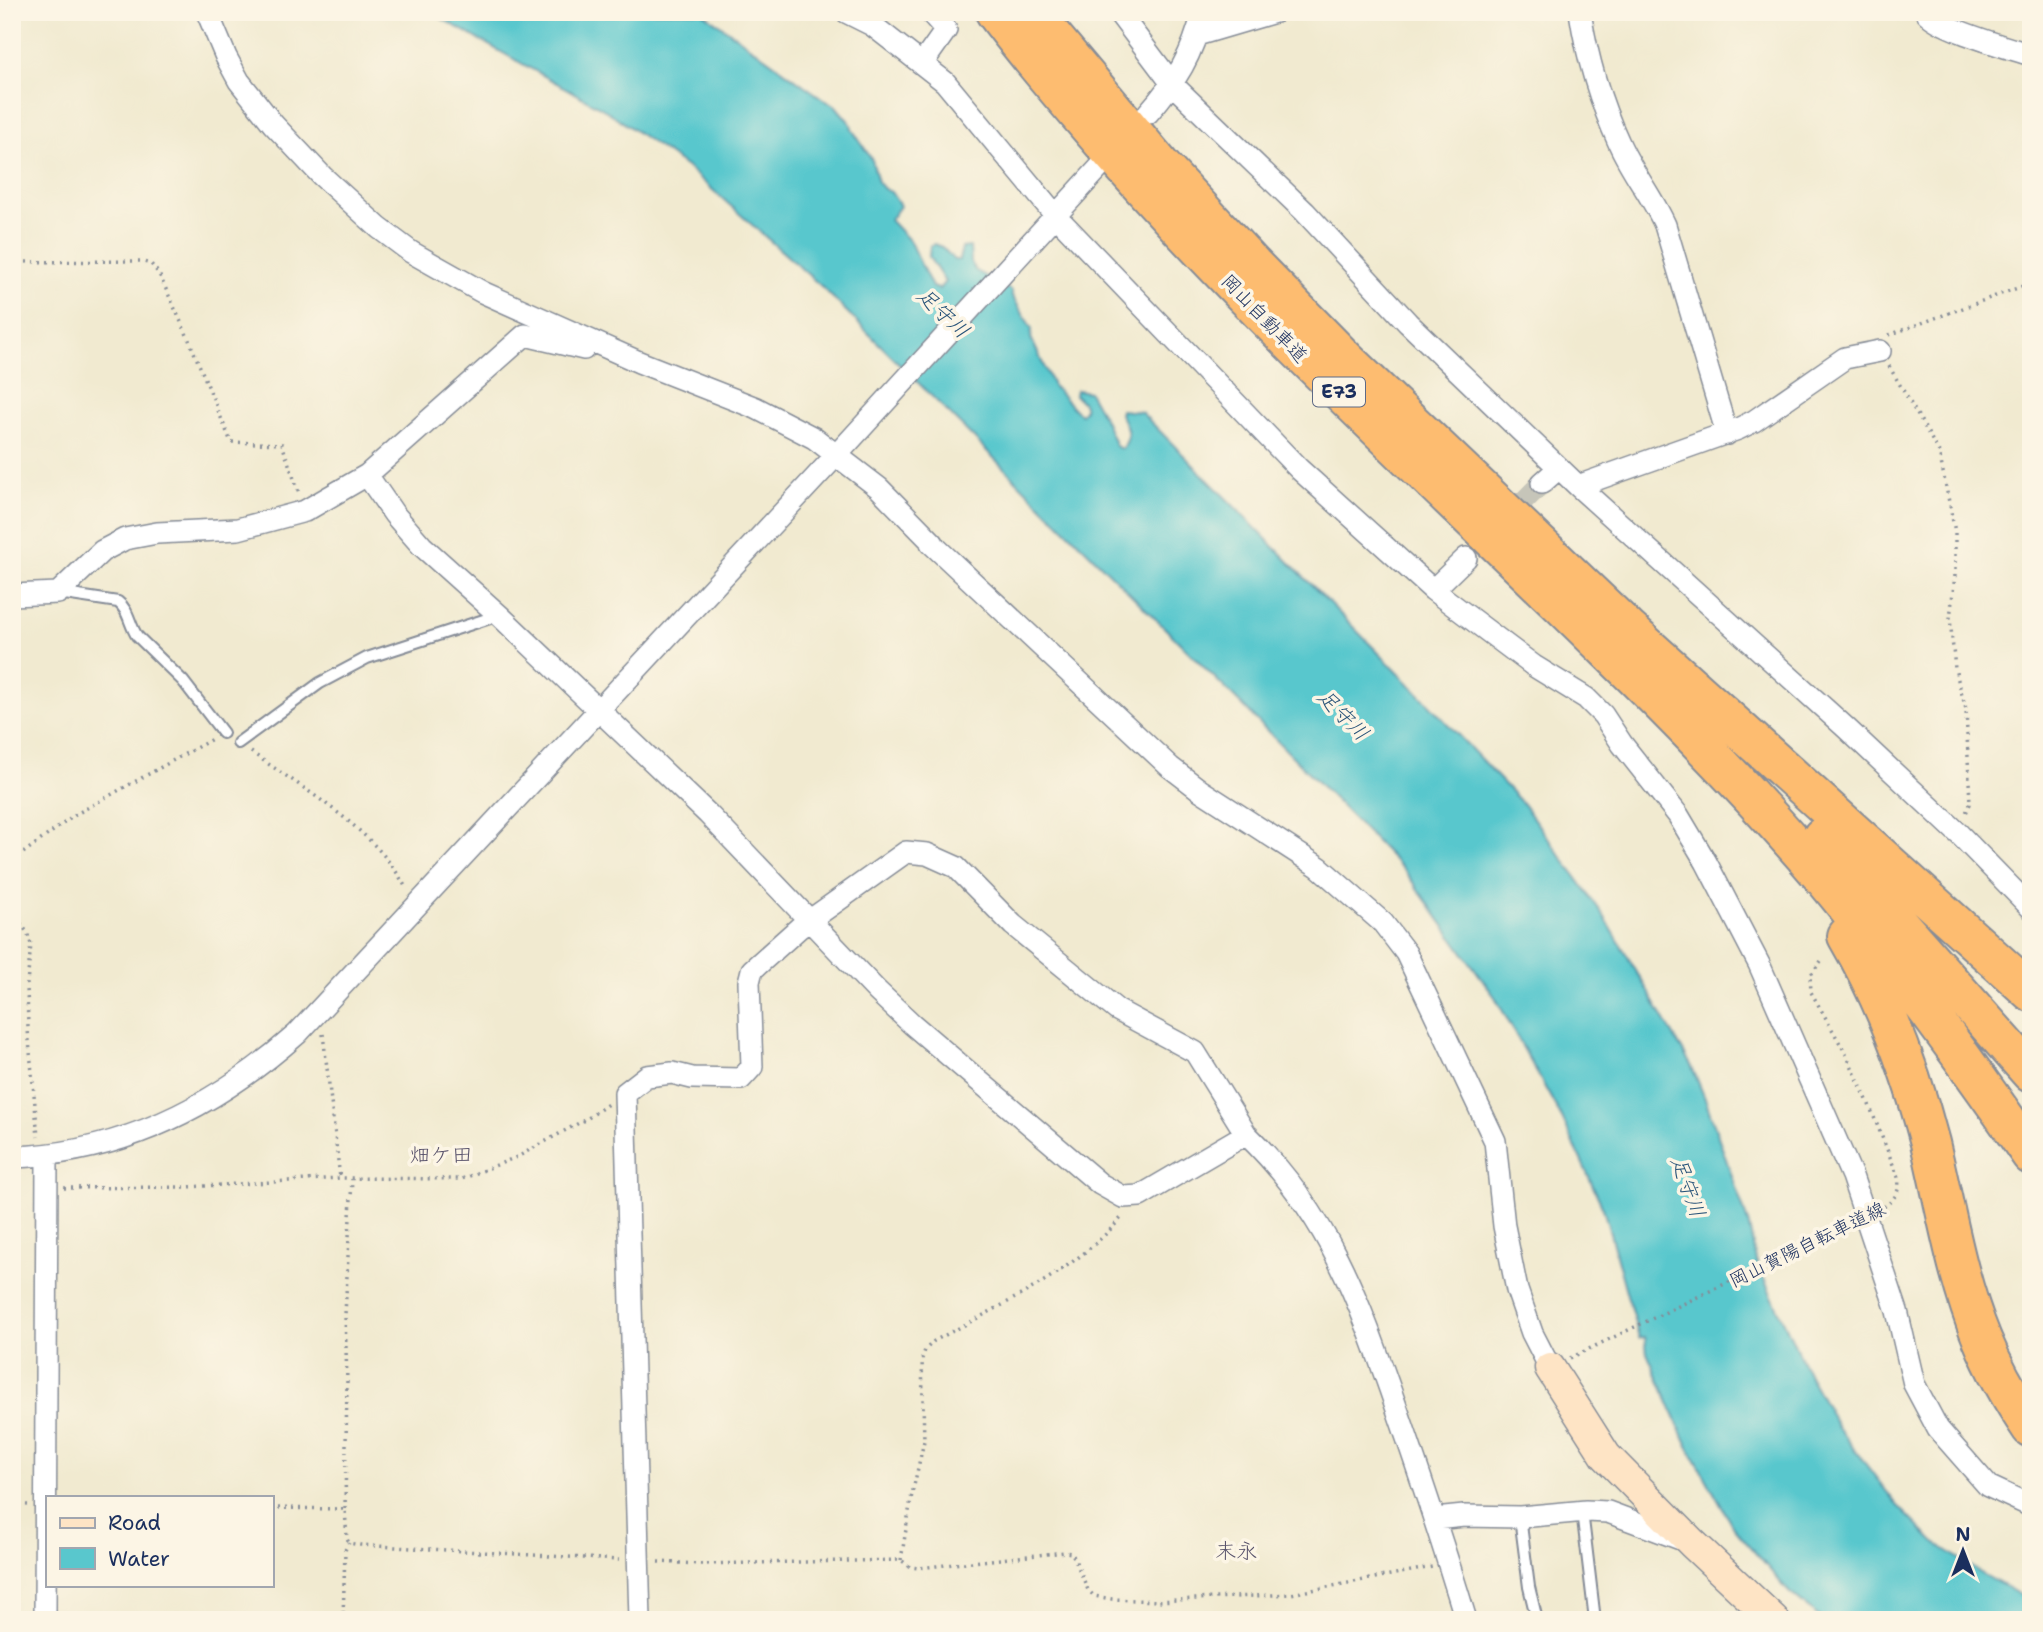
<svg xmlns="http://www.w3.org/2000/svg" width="2043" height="1632" viewBox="0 0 2043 1632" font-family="'Shantell Sans','Klee One',sans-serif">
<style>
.water{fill:#59c7cd;stroke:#3a7b96;stroke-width:2}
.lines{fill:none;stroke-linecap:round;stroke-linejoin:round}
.minor-tunnel{stroke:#c6c5b9;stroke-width:21;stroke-dasharray:21 10;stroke-linecap:butt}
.service-casing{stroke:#868c97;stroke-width:14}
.minor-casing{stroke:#868c97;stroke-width:24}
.secondary-casing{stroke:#868c97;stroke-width:33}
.motorway-casing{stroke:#868c97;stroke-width:42}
.path{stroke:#868c97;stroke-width:3.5;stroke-dasharray:2 5;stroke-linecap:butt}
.service{stroke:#fff;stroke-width:10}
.minor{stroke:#fff;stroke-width:21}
.secondary{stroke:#fee4c5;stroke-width:30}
.motorway{stroke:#fdbc6f;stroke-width:38}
.labels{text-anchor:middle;stroke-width:7;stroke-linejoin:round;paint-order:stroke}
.shield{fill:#fcf5e5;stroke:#5e6a86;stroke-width:2}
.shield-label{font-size:18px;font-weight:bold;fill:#1b2f5e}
.street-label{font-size:19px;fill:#1b2f5e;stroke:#fcf5e5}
.water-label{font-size:21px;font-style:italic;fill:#2a557a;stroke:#fcf5e5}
.neighbourhood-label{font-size:21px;fill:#5a546c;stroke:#fcf5e5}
</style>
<rect width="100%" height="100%" fill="#fcf5e5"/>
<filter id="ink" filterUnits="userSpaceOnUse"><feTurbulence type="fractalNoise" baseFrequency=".0143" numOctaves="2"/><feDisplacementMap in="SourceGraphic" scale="14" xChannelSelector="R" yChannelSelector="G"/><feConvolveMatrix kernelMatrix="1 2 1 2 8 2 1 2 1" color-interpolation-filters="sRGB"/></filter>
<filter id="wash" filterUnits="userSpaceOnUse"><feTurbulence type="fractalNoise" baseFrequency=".00686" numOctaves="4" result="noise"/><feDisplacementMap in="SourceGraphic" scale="28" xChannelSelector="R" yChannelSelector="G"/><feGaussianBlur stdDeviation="1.57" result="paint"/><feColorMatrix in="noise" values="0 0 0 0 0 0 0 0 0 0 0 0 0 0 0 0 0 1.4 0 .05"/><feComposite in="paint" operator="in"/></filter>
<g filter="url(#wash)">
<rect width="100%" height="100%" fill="#f1ead0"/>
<!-- water -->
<path class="water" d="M 430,12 L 702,12 L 826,101 L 835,105 L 851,124 L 852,129 L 872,160 L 878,182 L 884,189 L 891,192 L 900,206 L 890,220 L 909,240 L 932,287 L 939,289 L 945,282 L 929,257 L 930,246 L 934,244 L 942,247 L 954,260 L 959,260 L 962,248 L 970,247 L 971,262 L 975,270 L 1012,291 L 1012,296 L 1032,329 L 1031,338 L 1053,386 L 1076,411 L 1081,414 L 1085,409 L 1083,403 L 1075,395 L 1076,390 L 1089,392 L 1106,422 L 1116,446 L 1121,449 C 1133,439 1127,425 1120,414 L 1121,410 L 1141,412 L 1428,703 L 1523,804 L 1604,916 L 1692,1067 L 1704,1096 L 1748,1222 L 1756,1260 L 1763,1277 L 1809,1376 L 1838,1428 L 1897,1505 L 1934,1542 L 1979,1572 L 2031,1601 L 2031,1620 L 1823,1620 L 1789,1592 L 1733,1527 L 1687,1444 L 1647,1353 L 1645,1337 L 1639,1338 L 1603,1208 L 1563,1120 L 1495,997 L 1404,870 L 1232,695 L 821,286 L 688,168 L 610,113 Z"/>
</g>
<g filter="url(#ink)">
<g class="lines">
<!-- minor-tunnel -->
<path class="minor-tunnel" d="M 1502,523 L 1542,483"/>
<!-- service casing -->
<g class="service-casing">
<path id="service" d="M 58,593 L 118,602 C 129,610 129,624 137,636 L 183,681 L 223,733
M 238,743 L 320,683 L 367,658 L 490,618 L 496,612
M 1582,1511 L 1595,1620
M 1520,1517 L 1529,1587 L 1537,1620
M 1653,1620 L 1656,1619"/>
</g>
<!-- minor casing -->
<g class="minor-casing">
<path id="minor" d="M 207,12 L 226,57 L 239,81 L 273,124 L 322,176 L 379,228 L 411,252 L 482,292 L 639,362 L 756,408 L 814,438 L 879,488 L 933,543 L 931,543 L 1170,767 L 1200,790 L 1319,867 L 1383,923 L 1406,953 L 1495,1141 L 1504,1226 L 1517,1290 L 1532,1333 L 1550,1368
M 846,12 L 872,25 L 945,82 L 1056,216 L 1299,469 L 1433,590 L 1534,666 L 1586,698 L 1603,715 L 1622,744 L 1678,815 L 1706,862 L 1759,964 L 1852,1176 L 1897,1311 L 1914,1384 L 1938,1429 L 1988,1486 L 2031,1506
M 1118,12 L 1173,85 L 1305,212 L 1408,323 L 1578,486 L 1845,727 L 1959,834 L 2031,908
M 1580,12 C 1587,57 1600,102 1619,143 C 1632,172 1652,196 1665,225 L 1727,434
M 1926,12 C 1937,28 2009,48 2031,55
M 1197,35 L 1275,12
M 922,64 L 946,30 L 930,12
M 1148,113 C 1177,80 1192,56 1203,12
M 367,475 L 394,514 L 422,546 L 500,616 L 708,814 L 877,991 L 912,1024 L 1100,1184 L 1123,1197 L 1140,1196 L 1246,1134 C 1331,1216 1360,1304 1398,1412 C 1422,1481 1445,1550 1466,1620
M 1542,483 L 1559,468
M 1578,486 L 1738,429 L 1754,421 L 1845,358 L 1880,351
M 1433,590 L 1466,558
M 12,595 L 58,593 L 102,551 L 125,539 L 157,533 L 238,529 L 305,511 L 367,475 L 525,335 L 584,349
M 12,1157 C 123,1154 216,1106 297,1034 L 843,448 L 1100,167
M 1435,1519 L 1464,1516 L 1520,1517 L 1586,1511 L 1608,1512 L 1683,1540
M 45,1620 L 47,1155
M 640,1620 L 625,1093 L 647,1076 L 672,1073 L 692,1078 L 741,1079 L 752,1067 L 749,982 L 752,970 L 799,928 L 906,852 L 927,854 L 956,867 L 1013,925 L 1117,1010 L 1195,1052 L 1246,1134"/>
</g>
<!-- secondary casing -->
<g class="secondary-casing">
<path id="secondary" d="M 1550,1368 L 1606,1456 L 1692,1543 L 1774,1620"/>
</g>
<!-- motorway casing -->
<g class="motorway-casing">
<path id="motorway" d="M 995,12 C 1029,58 1067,101 1104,144 C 1261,324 1437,483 1607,650 C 1683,724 1758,801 1826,881 C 1899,969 1966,1061 2031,1155
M 1032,12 L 1162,167 L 1253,265 L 1347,361 L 1627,628 L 2031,992
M 1822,837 L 2031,1073
M 1847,936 C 1885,1001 1911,1070 1930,1143 C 1946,1209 1956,1276 1982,1339 C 1995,1371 2012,1400 2031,1428"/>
</g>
<!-- path -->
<path class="path" d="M 12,262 L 140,261 L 151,264 L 159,274 L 187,335 L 231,442 L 282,444 L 299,493
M 1889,335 L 2031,283
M 1889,366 L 1939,452 L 1955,532 L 1955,575 L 1950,618 L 1955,669 L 1966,709 L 1970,804 L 1966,813
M 251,752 C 305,790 375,829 406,888
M 12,861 L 78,813 L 212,739
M 12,912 L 27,932 L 31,944 L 27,984 L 28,1030 L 38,1137
M 1821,961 L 1810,976 L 1811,992 L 1846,1054 L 1868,1102 L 1898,1177 C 1901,1192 1894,1200 1882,1208
M 323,1034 L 340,1178
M 64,1188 L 187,1187 L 340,1178 L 462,1179 L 519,1156 L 588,1118 L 608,1104
M 1570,1358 L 1850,1224
M 12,1504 L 28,1505
M 271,1508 L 345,1509 L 347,1539 L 349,1543 L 360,1545 L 619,1560
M 345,1509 L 347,1382 L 345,1315 L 352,1179
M 901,1560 L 911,1499 L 924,1441 L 922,1359 L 925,1350 L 934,1341 C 1001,1305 1072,1274 1122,1217
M 658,1562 L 701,1564 L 901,1560 L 910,1567 L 918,1568 L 1065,1552 L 1072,1553 L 1088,1590 L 1094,1596 L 1112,1599 L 1158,1601 L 1291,1594 L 1432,1567
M 343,1620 L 345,1550 L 349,1543"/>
<!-- service -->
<use href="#service" class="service"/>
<!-- minor -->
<use href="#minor" class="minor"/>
<!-- secondary -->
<use href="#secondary" class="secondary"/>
<!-- motorway -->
<use href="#motorway" class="motorway"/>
</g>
</g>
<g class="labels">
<!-- shield labels -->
<rect class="shield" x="1313" y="377.5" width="52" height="29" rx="5"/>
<g class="shield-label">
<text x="1339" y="398">E73</text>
</g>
<!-- street labels -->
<g class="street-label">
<text transform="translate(1265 318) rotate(46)" y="7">岡山自動車道</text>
<text transform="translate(1807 1244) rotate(-26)" y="7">岡山賀陽自転車道線</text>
</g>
<!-- water labels -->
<g class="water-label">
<text transform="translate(943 313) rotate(43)" y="7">足守川</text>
<text transform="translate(1343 715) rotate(45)" y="7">足守川</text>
<text transform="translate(1688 1187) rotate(70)" y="7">足守川</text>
</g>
<!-- neighbourhood labels -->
<g class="neighbourhood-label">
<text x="441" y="1162">畑ケ田</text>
<text x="1236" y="1558">末永</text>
</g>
</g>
<!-- margin -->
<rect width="2043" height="1632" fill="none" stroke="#fcf5e5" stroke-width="42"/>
<!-- legend -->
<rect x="46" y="1496" width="228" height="91" fill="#fcf5e5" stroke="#a2a6af" stroke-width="2"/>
<rect x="60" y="1518" width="35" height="10" fill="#fee4c5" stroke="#a2a6af" stroke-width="2"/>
<text x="108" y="1530" font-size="21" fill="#1b2f5e">Road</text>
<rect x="60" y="1548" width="35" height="21" fill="#59c7cd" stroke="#a2a6af" stroke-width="2"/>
<text x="108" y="1566" font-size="21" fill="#1b2f5e">Water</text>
<!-- north arrow -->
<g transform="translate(1963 1551)" stroke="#fcf5e5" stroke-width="5" paint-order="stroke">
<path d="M0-5L12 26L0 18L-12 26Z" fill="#1b2f5e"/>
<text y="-10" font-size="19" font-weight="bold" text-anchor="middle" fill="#1b2f5e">N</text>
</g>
</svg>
